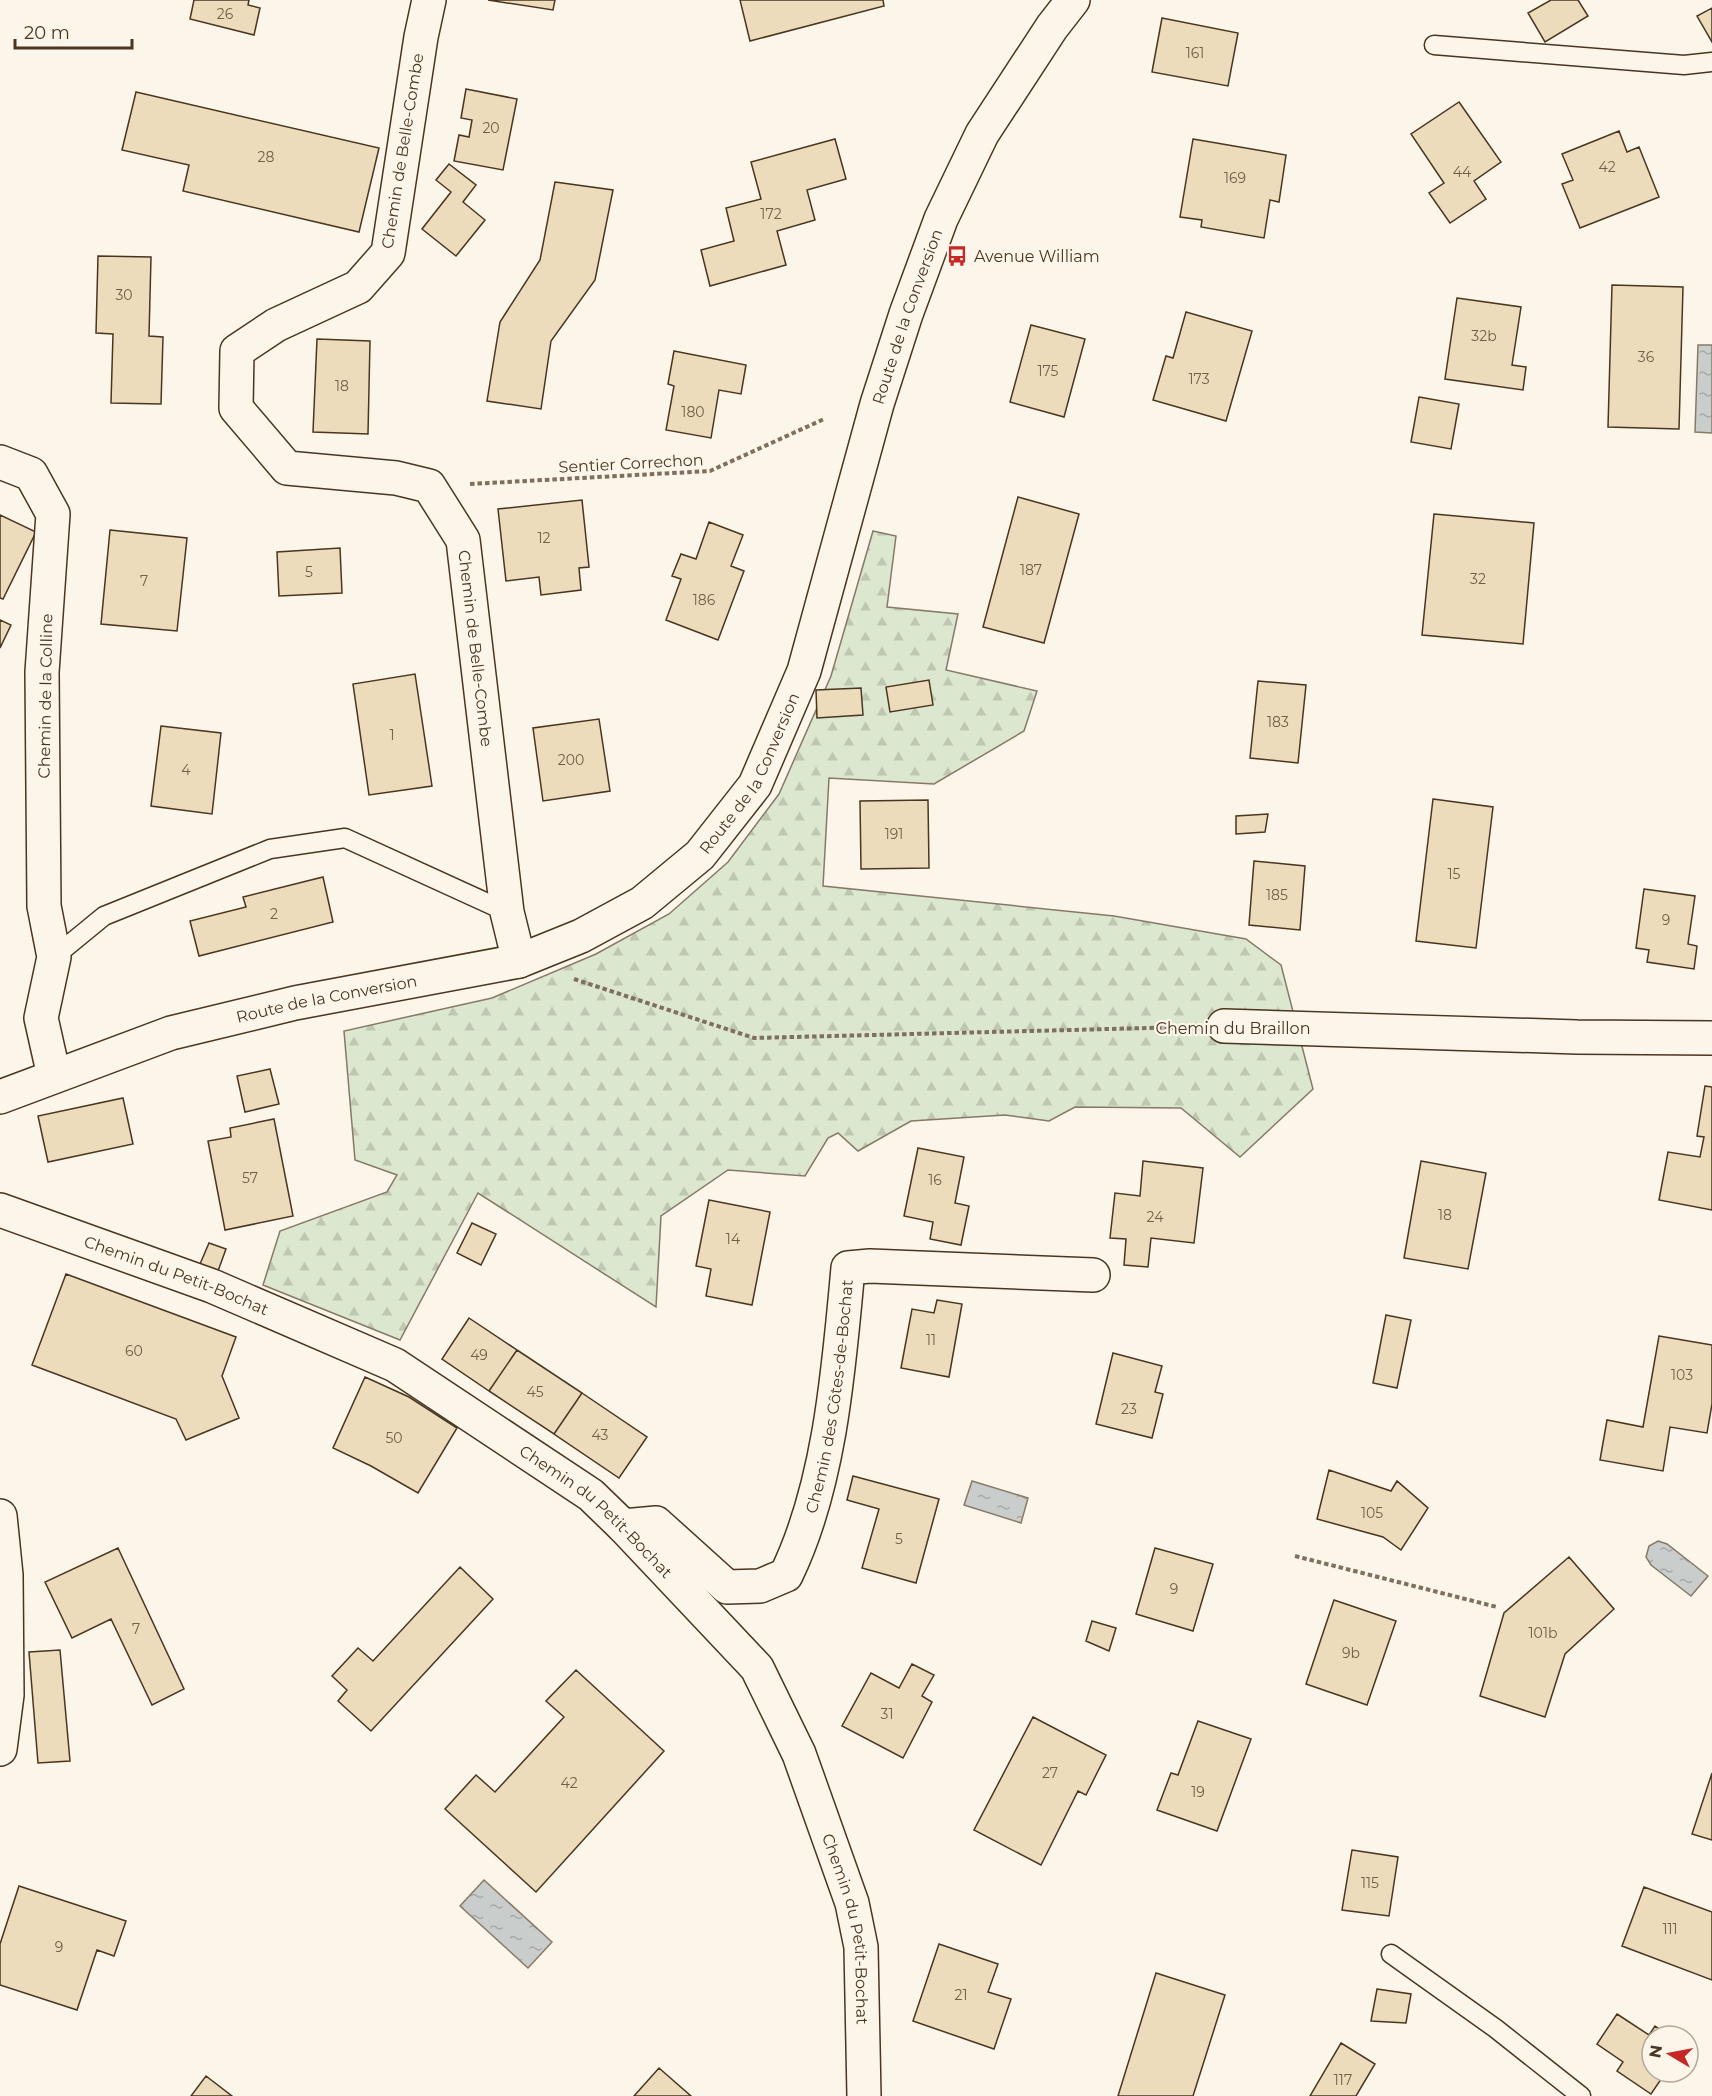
<svg xmlns="http://www.w3.org/2000/svg" width="1712" height="2096" viewBox="0 0 1712 2096" font-family="Montserrat,sans-serif">
<style>
.forest{fill:url(#forest-firs);stroke:#887966;stroke-width:1.5}
.water{fill:url(#water-ripples);stroke:#887966;stroke-width:1.5}
.building{fill:#ecdcbc;stroke:#4a3520;stroke-width:1.5}
.lines{fill:none;stroke-linecap:round;stroke-linejoin:round}
.lane-casing{stroke:#4a3520;stroke-width:21}
.street-casing{stroke:#4a3520;stroke-width:36}
.secondary-casing{stroke:#4a3520;stroke-width:36}
.path{stroke:#7f6f5c;stroke-width:4;stroke-dasharray:4.5 3;stroke-linecap:butt}
.lane{stroke:#fbf6e9;stroke-width:18}
.street{stroke:#fbf6e9;stroke-width:33}
.secondary{stroke:#fbf6e9;stroke-width:33}
.labels{text-anchor:middle;stroke-width:4.5;stroke-linejoin:round;paint-order:stroke}
.number-label{font-size:14px;fill:#725f47}
.street-label{font-size:16px;fill:#4a3520;stroke:#fbf6e9}
.poi-label{font-size:16px;fill:#4a3520;stroke:#fbf6e9;text-anchor:start}
</style>
<defs>
<pattern id="forest-firs" width="22" height="20" patternUnits="userSpaceOnUse" patternTransform="scale(1.5)"><rect width="22" height="20" fill="#dce7d0"/><path d="M5 1l3.5 6h-7zM16 11l3.5 6h-7z" fill="#bec7b2"/></pattern>
<pattern id="water-ripples" width="26" height="14" patternUnits="userSpaceOnUse" patternTransform="scale(1.5)"><rect width="26" height="14" fill="#c9cecd"/><path d="M2 4q2-2 4 0t4 0M15 11q2-2 4 0t4 0" fill="none" stroke="#a5a8a6"/></pattern>
</defs>
<rect width="100%" height="100%" fill="#fbf6e9"/>
<!-- forest -->
<path class="forest" d="M 873,531 L 896,536 L 887,607 L 958,614 L 946,670 L 1037,691 L 1024,731 L 934,784 L 829,778 L 823,886 L 1114,916 L 1246,939 L 1281,965 L 1313,1089 L 1240,1157 L 1181,1108 L 1075,1107 L 1049,1121 L 1005,1115 L 911,1121 L 858,1151 L 838,1133 L 828,1138 L 805,1176 L 728,1170 L 661,1216 L 656,1307 L 478,1193 L 400,1340 L 263,1285 L 280,1231 L 387,1192 L 397,1175 L 355,1160 L 344,1031 L 492,998 L 596,954 L 669,914 L 728,862 L 779,794 L 831,676 Z"/>
<!-- water -->
<path class="water" d="M 1698,345 L 1712,345 L 1712,433 L 1695,432 Z
M 972,1481 L 1028,1498 L 1021,1523 L 964,1505 Z
M 1658,1541 L 1667,1544 L 1708,1576 L 1691,1596 L 1651,1565 L 1646,1557 L 1649,1546 Z
M 484,1880 L 552,1942 L 528,1968 L 460,1906 Z"/>
<!-- building -->
<path class="building" d="M 194,0 L 249,0 L 248,5 L 260,8 L 254,35 L 190,19 Z
M 488,0 L 555,0 L 553,10 Z
M 740,0 L 883,0 L 884,6 L 750,41 Z
M 1551,0 L 1578,0 L 1588,16 L 1545,42 L 1528,13 Z
M 1712,8 L 1712,42 L 1697,16 Z
M 1162,18 L 1238,33 L 1228,86 L 1152,72 Z
M 466,89 L 517,99 L 503,170 L 454,161 L 459,135 L 469,137 L 472,120 L 461,118 Z
M 136,92 L 379,148 L 359,232 L 183,191 L 189,165 L 122,150 Z
M 1459,102 L 1501,162 L 1474,181 L 1486,199 L 1450,223 L 1429,193 L 1444,183 L 1411,134 Z
M 1619,131 L 1627,152 L 1639,147 L 1659,197 L 1580,228 L 1562,184 L 1573,180 L 1562,154 Z
M 835,139 L 846,179 L 807,190 L 815,220 L 777,231 L 786,265 L 710,286 L 701,250 L 734,241 L 726,208 L 761,199 L 751,162 Z
M 1193,139 L 1286,155 L 1279,202 L 1270,200 L 1264,238 L 1201,227 L 1202,220 L 1180,217 Z
M 449,164 L 476,185 L 463,202 L 485,220 L 456,256 L 422,229 L 451,192 L 436,180 Z
M 555,182 L 613,190 L 595,280 L 551,341 L 541,409 L 487,401 L 500,322 L 540,260 Z
M 98,256 L 151,257 L 149,336 L 163,337 L 161,404 L 111,403 L 113,334 L 96,333 Z
M 1612,285 L 1683,287 L 1679,429 L 1608,427 Z
M 1457,298 L 1521,307 L 1512,365 L 1526,367 L 1523,390 L 1445,379 Z
M 1186,312 L 1252,331 L 1226,421 L 1153,400 L 1166,356 L 1173,358 Z
M 1031,325 L 1085,339 L 1064,417 L 1010,402 Z
M 317,339 L 370,341 L 368,434 L 313,432 Z
M 674,351 L 746,365 L 741,394 L 719,390 L 711,438 L 666,430 L 674,386 L 668,384 Z
M 1419,397 L 1459,404 L 1451,449 L 1411,442 Z
M 1018,497 L 1079,514 L 1044,643 L 983,627 Z
M 582,500 L 589,567 L 579,568 L 581,590 L 541,595 L 539,577 L 506,581 L 498,509 Z
M 1434,514 L 1534,523 L 1523,644 L 1422,635 Z
M 0,515 L 36,532 L 3,599 L 0,598 Z
M 709,522 L 743,535 L 731,566 L 744,571 L 718,640 L 666,620 L 681,579 L 672,576 L 681,554 L 696,559 Z
M 110,530 L 187,538 L 177,631 L 101,624 Z
M 340,548 L 342,593 L 279,596 L 277,552 Z
M 0,620 L 11,625 L 0,648 Z
M 415,674 L 432,786 L 369,795 L 353,684 Z
M 929,680 L 933,705 L 890,712 L 886,687 Z
M 1258,681 L 1306,685 L 1298,763 L 1250,758 Z
M 861,688 L 863,715 L 817,718 L 816,690 Z
M 599,719 L 610,791 L 543,801 L 533,728 Z
M 161,726 L 221,733 L 212,814 L 151,806 Z
M 1433,799 L 1493,807 L 1476,948 L 1416,941 Z
M 928,800 L 929,868 L 861,869 L 860,801 Z
M 1268,814 L 1265,832 L 1236,834 L 1236,816 Z
M 1254,861 L 1305,866 L 1300,930 L 1249,925 Z
M 323,877 L 333,922 L 199,956 L 190,921 L 246,907 L 243,897 Z
M 1644,889 L 1695,896 L 1688,944 L 1697,946 L 1694,969 L 1647,962 L 1649,950 L 1636,948 Z
M 270,1069 L 279,1104 L 245,1112 L 237,1076 Z
M 1705,1086 L 1712,1087 L 1712,1210 L 1659,1200 L 1668,1152 L 1700,1157 L 1704,1137 L 1697,1136 Z
M 123,1098 L 133,1144 L 48,1162 L 38,1116 Z
M 274,1119 L 293,1216 L 225,1230 L 208,1141 L 231,1137 L 230,1128 Z
M 918,1148 L 964,1157 L 955,1203 L 969,1206 L 961,1245 L 930,1239 L 933,1222 L 904,1216 Z
M 1143,1161 L 1203,1168 L 1194,1243 L 1151,1238 L 1148,1267 L 1124,1265 L 1126,1239 L 1110,1238 L 1115,1193 L 1140,1196 Z
M 1421,1161 L 1486,1173 L 1468,1269 L 1404,1258 Z
M 709,1200 L 770,1212 L 752,1305 L 706,1296 L 711,1269 L 696,1266 Z
M 472,1223 L 496,1234 L 481,1265 L 457,1253 Z
M 209,1243 L 226,1249 L 218,1271 L 200,1264 Z
M 66,1274 L 236,1337 L 222,1376 L 239,1418 L 186,1440 L 176,1419 L 32,1365 Z
M 937,1300 L 962,1304 L 949,1377 L 901,1368 L 912,1309 L 934,1313 Z
M 1386,1315 L 1411,1320 L 1397,1388 L 1373,1383 Z
M 469,1318 L 517,1350 L 489,1391 L 442,1359 Z
M 1659,1336 L 1712,1345 L 1712,1404 L 1707,1433 L 1670,1427 L 1663,1471 L 1600,1460 L 1607,1420 L 1643,1427 Z
M 517,1350 L 582,1393 L 554,1434 L 489,1391 Z
M 1113,1353 L 1162,1366 L 1155,1392 L 1163,1394 L 1152,1438 L 1096,1424 Z
M 365,1377 L 409,1397 L 457,1428 L 418,1493 L 371,1466 L 333,1448 Z
M 582,1393 L 647,1437 L 619,1478 L 554,1434 Z
M 1329,1470 L 1391,1491 L 1397,1481 L 1428,1508 L 1401,1550 L 1383,1537 L 1317,1519 Z
M 853,1476 L 939,1499 L 916,1583 L 862,1568 L 879,1509 L 847,1500 Z
M 118,1548 L 184,1689 L 152,1705 L 111,1619 L 72,1638 L 45,1582 Z
M 1155,1548 L 1213,1564 L 1193,1631 L 1136,1614 Z
M 1569,1557 L 1614,1609 L 1565,1654 L 1545,1717 L 1480,1696 L 1504,1613 Z
M 460,1567 L 493,1599 L 371,1731 L 338,1701 L 347,1690 L 332,1676 L 358,1648 L 373,1661 Z
M 1334,1600 L 1396,1621 L 1367,1705 L 1306,1684 Z
M 1092,1621 L 1116,1628 L 1109,1651 L 1086,1641 Z
M 60,1650 L 70,1761 L 38,1763 L 29,1652 Z
M 912,1664 L 934,1675 L 922,1696 L 932,1702 L 903,1758 L 842,1726 L 871,1673 L 899,1688 Z
M 576,1670 L 664,1751 L 536,1892 L 445,1809 L 476,1775 L 495,1792 L 564,1717 L 546,1701 Z
M 1033,1717 L 1106,1755 L 1086,1795 L 1078,1791 L 1041,1865 L 974,1830 Z
M 1198,1721 L 1251,1739 L 1217,1831 L 1157,1810 L 1171,1773 L 1178,1775 Z
M 1712,1773 L 1712,1840 L 1692,1834 Z
M 1352,1850 L 1398,1857 L 1389,1916 L 1342,1910 Z
M 19,1886 L 126,1921 L 114,1956 L 97,1950 L 77,2010 L 0,1985 L 0,1944 Z
M 1644,1887 L 1712,1912 L 1712,1980 L 1622,1946 Z
M 939,1944 L 998,1964 L 988,1992 L 1011,1999 L 994,2049 L 913,2021 Z
M 1156,1973 L 1225,1995 L 1193,2096 L 1118,2096 Z
M 1377,1989 L 1411,1994 L 1406,2023 L 1371,2021 Z
M 1617,2014 L 1649,2035 L 1655,2026 L 1669,2036 L 1652,2036 L 1652,2072 L 1666,2072 L 1651,2094 L 1617,2071 L 1623,2062 L 1597,2044 Z
M 1341,2043 L 1375,2064 L 1356,2096 L 1310,2096 Z
M 659,2068 L 691,2096 L 634,2096 Z
M 206,2076 L 232,2096 L 191,2096 Z"/>
<g class="lines">
<!-- lane casing -->
<g class="lane-casing">
<path id="lane" d="M 1434,45 L 1684,65 L 1712,62
M 54,957 L 104,916 L 270,849 L 345,838 L 507,912
M 1391,1954 L 1495,2028 L 1581,2096"/>
</g>
<!-- street casing -->
<g class="street-casing">
<g id="street">
<path id="s1" d="M 429,0 L 421,37 L 388,253 L 358,287 L 276,325 L 237,351 L 236,408 L 287,468 L 396,478 L 429,486 L 463,540 L 507,912 L 519,961"/>
<path d="M 0,462 L 31,474 L 53,514 L 42,672 L 44,906 L 54,957 L 41,1018 L 54,1076"/>
<path d="M 1224,1026 L 1577,1037 L 1712,1038"/>
<path id="s2" d="M 0,1210 L 212,1286 L 395,1365 L 591,1495 L 623,1526 L 757,1668 L 799,1754 L 852,1903 L 861,1947 L 864,2096"/>
<path d="M 0,1516 L 6,1575 L 7,1695 L 0,1749"/>
<path id="s3" d="M 623,1526 L 656,1523 L 727,1587 L 760,1586 L 786,1575 C 830,1485 839,1367 848,1268 L 870,1266 L 1093,1275"/>
</g>
</g>
<!-- secondary casing -->
<g class="secondary-casing">
<g id="secondary">
<path id="s4" d="M 0,1097 L 171,1033 L 295,1003 L 519,961 L 581,936 L 642,903 L 700,855 L 755,785 L 804,671 L 877,404 L 906,314 L 941,219 L 982,134 L 1052,27 L 1073,0"/>
</g>
</g>
<!-- path -->
<path class="path" d="M 470,484 L 710,471 L 824,419
M 574,979 L 754,1038 L 1188,1027
M 1295,1556 L 1497,1607"/>
<!-- lane -->
<use href="#lane" class="lane"/>
<!-- street -->
<use href="#street" class="street"/>
<!-- secondary -->
<use href="#secondary" class="secondary"/>
</g>
<!-- icons -->
<defs>
<g id="bus-bare" transform="scale(1.62)"><path d="M-5-6H5V4H4V6H2V4H-2V6H-4V4H-5ZM-3.5-4V0h7V-4ZM-3.5 1.2v1.5H-2V1.2ZM2 1.2v1.5H3.5V1.2Z" fill="#c62828" stroke="#fbf6e9" stroke-width="2.5" paint-order="stroke"/></g>
</defs>
<g fill-rule="evenodd">
<use href="#bus-bare" x="957" y="256"/>
</g>
<g class="labels">
<!-- number labels -->
<g class="number-label">
<text x="225" y="19">26</text>
<text x="1195" y="58">161</text>
<text x="491" y="133">20</text>
<text x="266" y="162">28</text>
<text x="1607" y="172">42</text>
<text x="1462" y="177">44</text>
<text x="1235" y="183">169</text>
<text x="771" y="219">172</text>
<text x="124" y="300">30</text>
<text x="1484" y="341">32b</text>
<text x="1646" y="362">36</text>
<text x="1048" y="376">175</text>
<text x="1199" y="384">173</text>
<text x="342" y="391">18</text>
<text x="693" y="417">180</text>
<text x="544" y="543">12</text>
<text x="1031" y="575">187</text>
<text x="309" y="577">5</text>
<text x="1478" y="584">32</text>
<text x="144" y="586">7</text>
<text x="704" y="605">186</text>
<text x="1278" y="727">183</text>
<text x="392" y="740">1</text>
<text x="571" y="765">200</text>
<text x="186" y="775">4</text>
<text x="894" y="839">191</text>
<text x="1454" y="879">15</text>
<text x="1277" y="900">185</text>
<text x="274" y="919">2</text>
<text x="1666" y="925">9</text>
<text x="250" y="1183">57</text>
<text x="935" y="1185">16</text>
<text x="1445" y="1220">18</text>
<text x="1155" y="1222">24</text>
<text x="733" y="1244">14</text>
<text x="931" y="1345">11</text>
<text x="134" y="1356">60</text>
<text x="479" y="1360">49</text>
<text x="1682" y="1380">103</text>
<text x="535" y="1397">45</text>
<text x="1129" y="1414">23</text>
<text x="600" y="1440">43</text>
<text x="394" y="1443">50</text>
<text x="1372" y="1518">105</text>
<text x="899" y="1544">5</text>
<text x="1174" y="1594">9</text>
<text x="136" y="1634">7</text>
<text x="1543" y="1638">101b</text>
<text x="1351" y="1658">9b</text>
<text x="887" y="1719">31</text>
<text x="1050" y="1778">27</text>
<text x="569" y="1788">42</text>
<text x="1198" y="1797">19</text>
<text x="1370" y="1888">115</text>
<text x="1670" y="1934">111</text>
<text x="59" y="1952">9</text>
<text x="961" y="2000">21</text>
<text x="1343" y="2085">117</text>
</g>
<!-- street labels -->
<g class="street-label">
<text transform="translate(402 151) rotate(-81)" y="6">Chemin de Belle-Combe</text>
<text dy="6" stroke="none"><textPath href="#s4" startOffset="1332">Route de la Conversion</textPath></text>
<text transform="translate(631 463) rotate(-3)" y="6">Sentier Correchon</text>
<text dy="6" stroke="none"><textPath href="#s1" startOffset="891">Chemin de Belle-Combe</textPath></text>
<text transform="translate(45 696) rotate(-89)" y="6">Chemin de la Colline</text>
<text dy="6" stroke="none"><textPath href="#s4" startOffset="846">Route de la Conversion</textPath></text>
<text dy="6" stroke="none"><textPath href="#s4" startOffset="342">Route de la Conversion</textPath></text>
<text x="1233" y="1034">Chemin du Braillon</text>
<text dy="6" stroke="none"><textPath href="#s2" startOffset="188">Chemin du Petit-Bochat</textPath></text>
<text dy="6" stroke="none"><textPath href="#s3" startOffset="375">Chemin des Côtes-de-Bochat</textPath></text>
<text dy="6" stroke="none"><textPath href="#s2" startOffset="674">Chemin du Petit-Bochat</textPath></text>
<text dy="6" stroke="none"><textPath href="#s2" startOffset="1178">Chemin du Petit-Bochat</textPath></text>
</g>
<!-- poi labels -->
<g class="poi-label">
<text x="974" y="262">Avenue William</text>
</g>
</g>
<!-- north arrow -->
<g transform="translate(1670 2054) rotate(280)"><circle r="28" fill="#fbf6e9" stroke="#b4a999" stroke-width="1.5"/>
<path d="M0-4.5L10 22L0 15L-10 22Z" fill="#c62828"/>
<text y="-9" font-size="16" font-weight="bold" text-anchor="middle" fill="#4a3520">N</text>
</g>
<!-- scale -->
<path d="M15 39v9h117v-9" fill="none" stroke="#4a3520" stroke-width="3"/>
<text x="24" y="39" font-size="18" fill="#4a3520" stroke="#fbf6e9" stroke-width="4.5" paint-order="stroke">20 m</text>
</svg>
